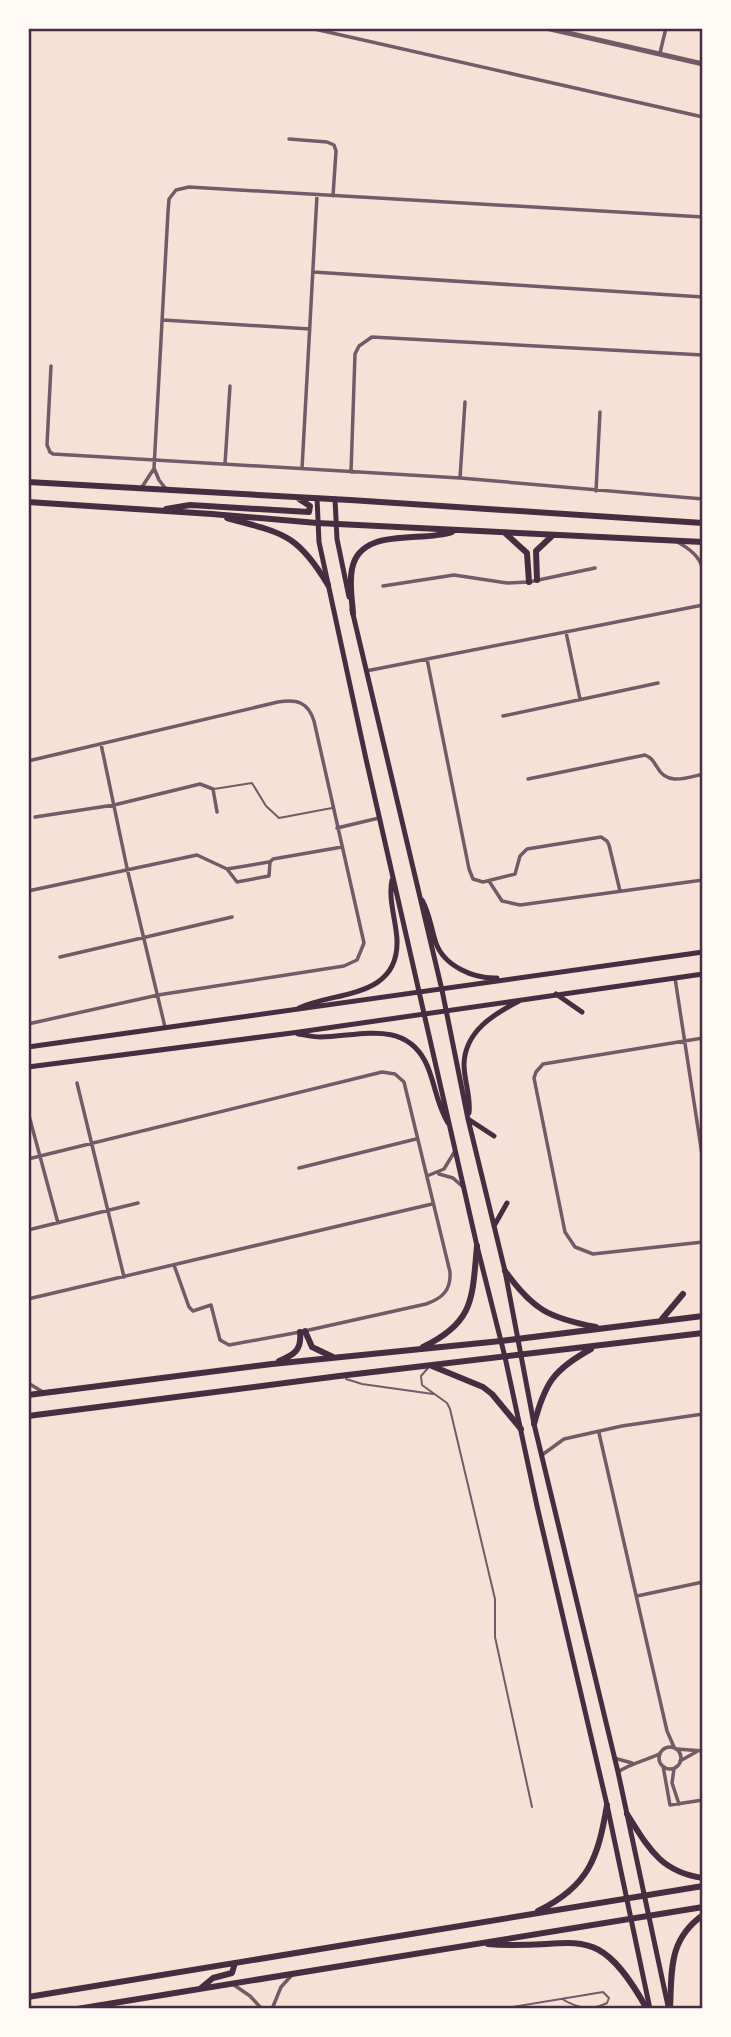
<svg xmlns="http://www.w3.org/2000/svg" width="731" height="2037" viewBox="0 0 731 2037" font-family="Lato,sans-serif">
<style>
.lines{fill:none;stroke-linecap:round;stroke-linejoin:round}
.service{stroke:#755966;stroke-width:2}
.minor{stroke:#755966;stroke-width:3.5}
.tertiary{stroke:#755966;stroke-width:5}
.secondary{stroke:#4a2c40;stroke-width:5}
.primary{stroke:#4a2c40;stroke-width:6}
.trunk{stroke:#4a2c40;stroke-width:6}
.neatline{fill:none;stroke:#4a2c40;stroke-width:2.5}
</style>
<rect width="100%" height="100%" fill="#f7e1d7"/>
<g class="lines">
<!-- service -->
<path class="service" d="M 214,789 L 252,783 L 266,806 L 279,818 L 332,808
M 428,1368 L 421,1376 L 422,1385 L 447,1403 L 450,1409 L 495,1599 L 495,1637 L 532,1807
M 346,1379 L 362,1384 L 433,1394
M 501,2009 L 603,1992 L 609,1998 L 607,2003 C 591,2011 577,2008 562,1999"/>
<!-- minor -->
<path class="minor" d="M 310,28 L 703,117
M 660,53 L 666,28
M 289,139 L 327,142 L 334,145 L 336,151 L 333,196
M 313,272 L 703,297
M 163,320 L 310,329
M 51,366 L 47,445 L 50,452 L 53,454 L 460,478 L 703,499
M 225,464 L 230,386
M 302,469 L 317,195
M 351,472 L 355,354 L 359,346 L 372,337 L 703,355
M 460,478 L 465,402
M 142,487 L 153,470
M 166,489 L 159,480 L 154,468 L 168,212 L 169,199 L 176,190 L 189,187 L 703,217
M 596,491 L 600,412
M 679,543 C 690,549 702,559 703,572
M 383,586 L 454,575 L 507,583 L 529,582 L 595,568
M 566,632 L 580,699
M 427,659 L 469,869 L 473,879 L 483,882 L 515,874 L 520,856 L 527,849 L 601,837 L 607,841 L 609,845 L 620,891
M 366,671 L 703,605
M 503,716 L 658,683
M 101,744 L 127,868 L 165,1027
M 28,761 L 278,702 C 297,699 308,702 314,721 L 364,943 L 357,960 L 344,966 L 158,995 L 28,1024
M 528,779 L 645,755 C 652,758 653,761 657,767 C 667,786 686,778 703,774
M 35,817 L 114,805 L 200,784 L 213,789 L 217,812
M 337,828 L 379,818
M 227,869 L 269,862
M 489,881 L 502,901 L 520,905 L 703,880
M 28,891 L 197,855 L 227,869 L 237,882 L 269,876 L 270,862 L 273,859 L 342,847
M 60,957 L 232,917
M 675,978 L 703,1161
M 703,1038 L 543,1064 L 536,1072 L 534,1078 L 565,1232 L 575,1247 L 593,1254 L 703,1242
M 77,1083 L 124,1277
M 28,1112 L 58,1223
M 28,1159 L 382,1072 L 395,1074 L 404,1082 L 450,1272 C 451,1290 443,1298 426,1304 L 300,1332 L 229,1345 L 220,1340 L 211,1305 L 193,1311 L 189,1307 L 174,1265
M 299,1168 L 416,1139
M 439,1174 L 453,1178 L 462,1186
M 427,1176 L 444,1169 L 455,1151
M 28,1230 L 138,1203
M 28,1299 L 432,1204
M 28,1383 L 43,1392
M 599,1433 L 667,1731 L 674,1747
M 542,1455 L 564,1439 L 622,1426 L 703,1414
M 637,1596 L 703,1582
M659 1758a11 11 0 1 1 22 0a11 11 0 1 1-22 0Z
M 677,1749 L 703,1751
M 614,1758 L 632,1763
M 680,1761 L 696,1752
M 663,1766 L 670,1805 L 703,1800
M 674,1769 L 672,1783 L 679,1804
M 618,1772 C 631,1763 645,1761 659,1754
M 234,1985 L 250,1996 L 262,2009
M 272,2009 L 281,1987 L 292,1975
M 498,2009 L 500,2009"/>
<!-- tertiary -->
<path class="tertiary" d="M 546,28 L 703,64"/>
<!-- secondary -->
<path class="secondary" d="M 317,498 L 319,542 L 366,759 L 477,1246 L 505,1357 L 537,1506 L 607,1805 L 650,2009
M 335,499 L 337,539 L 349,597
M 352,610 L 442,990 L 468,1119 L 505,1271 L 534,1424 L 618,1772 L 668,2006
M 422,900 C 430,914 431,929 436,943 C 444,966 474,979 497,978
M 556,994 L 582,1012
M 299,1008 C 335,991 399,999 397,940 C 396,920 388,899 392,880
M 298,1034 C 306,1035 313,1037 320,1037 C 357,1037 403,1019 425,1061 C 435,1080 435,1101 448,1123
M 28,1047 L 703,952
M 28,1067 L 292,1033 L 703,974
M 469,1113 C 471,1096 464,1081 464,1064 C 465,1031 494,1014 519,1001
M 468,1119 L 494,1136
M 494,1226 L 507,1203"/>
<!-- primary -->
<path class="primary" d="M 28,482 L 350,500 L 703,523
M 28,502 L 212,514 L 317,523 L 703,542
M 166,509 L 190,505 L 309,512 L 310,506 L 299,499
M 227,518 C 282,533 297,533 328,585
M 505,533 L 527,553 L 529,582
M 537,580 L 536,551 L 553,535
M 353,613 C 352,599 349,583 352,569 C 360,526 422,543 452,532
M 505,1271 C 533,1310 549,1318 596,1327
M 662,1319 L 683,1294
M 305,1331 L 312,1347 L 333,1357
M 423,1347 C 475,1322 472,1298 477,1246
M 279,1361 C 294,1355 302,1350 300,1332
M 432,1366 L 483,1387 L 492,1394 L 521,1429
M 28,1395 L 272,1364 L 501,1341 L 703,1316
M 28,1416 L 339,1376 L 703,1333
M 534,1424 C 545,1383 553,1370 591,1349"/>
<!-- trunk -->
<path class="trunk" d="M 627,1814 C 648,1847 660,1872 703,1878
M 538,1911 C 589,1886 598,1858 607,1805
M 488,1944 C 576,1952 594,1914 647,2009
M 201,1988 L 213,1978 L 232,1973 L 235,1963
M 28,1997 L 703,1886
M 77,2009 L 703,1907
M 670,2009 C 672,1970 668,1940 703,1915"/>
</g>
<!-- border -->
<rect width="731" height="2037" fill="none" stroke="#fffaf5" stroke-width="60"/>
<rect x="30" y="30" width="671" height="1977" class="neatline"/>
</svg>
